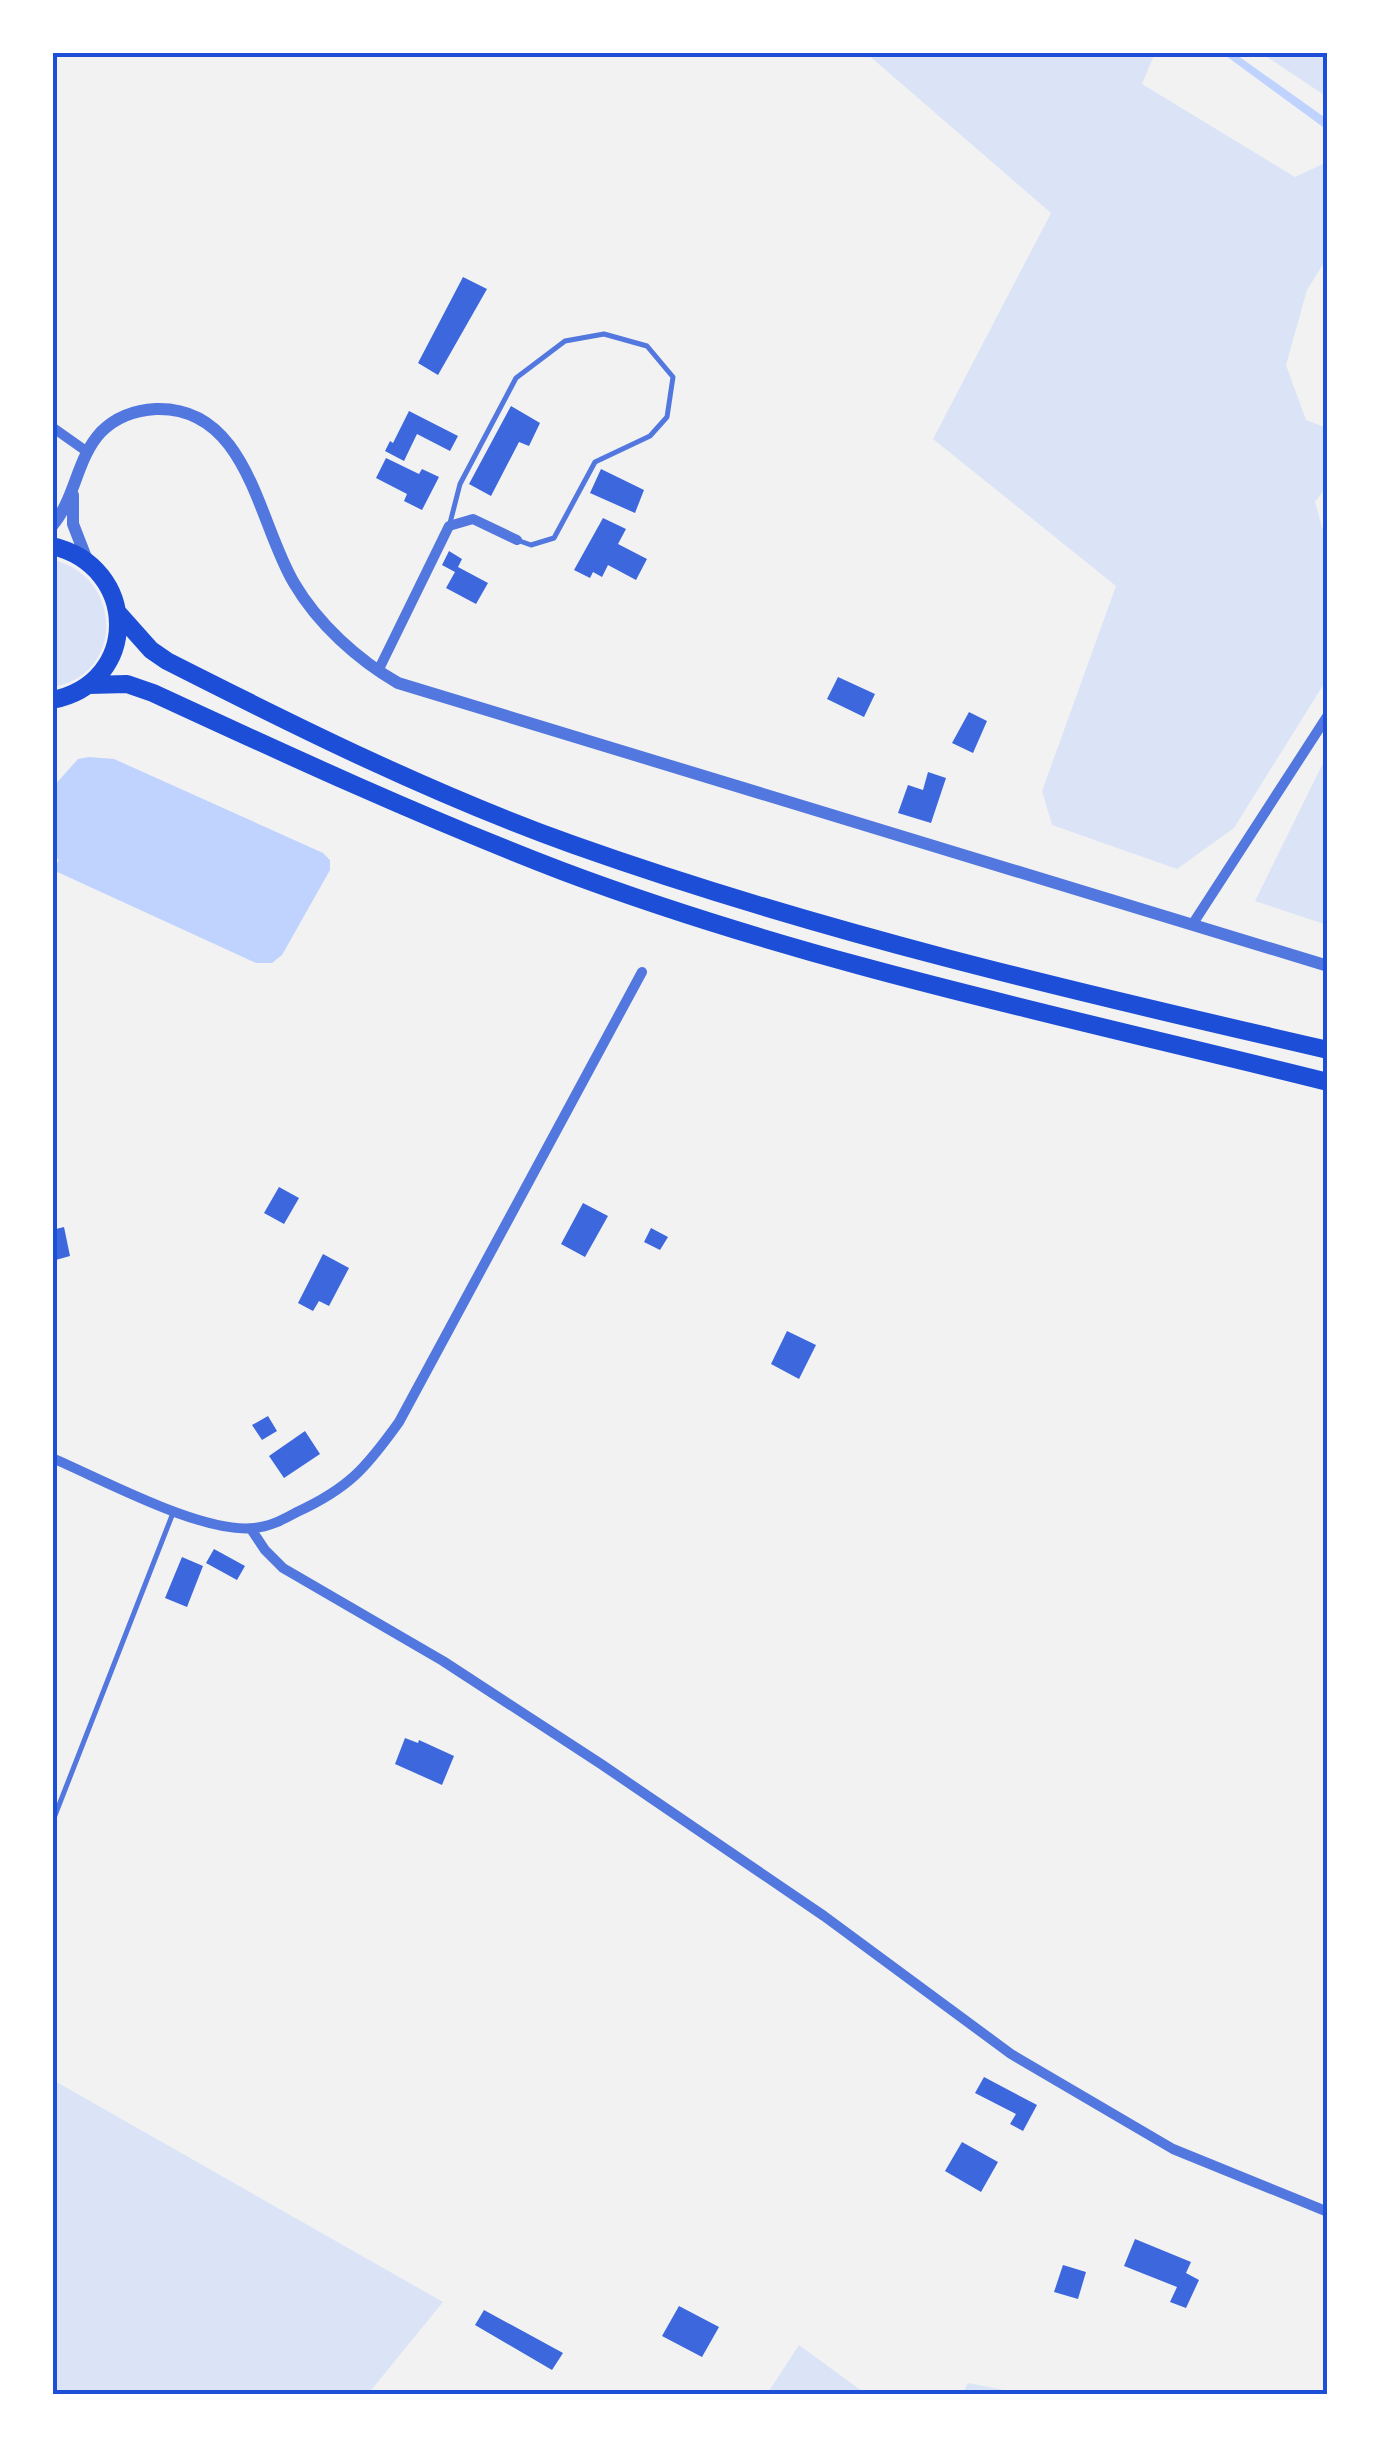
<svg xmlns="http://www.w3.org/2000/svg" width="1380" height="2447" viewBox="0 0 1380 2447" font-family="Barlow,sans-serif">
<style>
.green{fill:#dbe4f7}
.water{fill:#bfd3fe}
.building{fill:#3d67dc}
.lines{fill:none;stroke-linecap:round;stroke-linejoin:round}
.service{stroke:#5277de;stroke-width:5}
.minor{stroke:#5277de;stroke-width:10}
.tertiary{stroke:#5277de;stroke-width:12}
.trunk{stroke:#1d4ed8;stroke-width:18}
.neatline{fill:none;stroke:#1d4ed8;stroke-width:4}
</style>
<rect width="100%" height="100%" fill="#f2f2f2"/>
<!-- green -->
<path class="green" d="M 866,53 L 1155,53 L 1142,84 L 1295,177 L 1327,162 L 1327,258 L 1307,290 L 1286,365 L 1306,420 L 1327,428 L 1327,486 L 1315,502 L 1327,545 L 1327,679 L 1234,828 L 1177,869 L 1052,825 L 1042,791 L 1116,586 L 933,439 L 1051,213 Z
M 1261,53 L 1327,53 L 1327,97 Z
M 53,560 C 123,576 125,675 53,687 Z
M 1326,757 L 1328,758 L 1327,925 L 1255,901 Z
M 53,2080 L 443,2302 L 368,2394 L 53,2394 Z
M 799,2345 L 866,2394 L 767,2394 Z
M 968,2383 L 1025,2394 L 962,2394 Z"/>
<!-- water -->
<path class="water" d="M 1222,53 L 1234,53 L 1327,119 L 1327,130 Z
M 89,757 L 114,759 L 323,853 L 330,860 L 330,870 L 282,955 L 272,963 L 256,963 L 53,870 L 59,860 L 53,856 L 53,787 L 78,759 Z"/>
<!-- building -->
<path class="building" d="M 463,277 L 487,289 L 438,375 L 418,363 Z
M 511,406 L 540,423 L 529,446 L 519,442 L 491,496 L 469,484 Z
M 409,411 L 458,436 L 450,451 L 417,434 L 404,461 L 385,451 L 390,441 L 393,443 Z
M 386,458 L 419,474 L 422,469 L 439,477 L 422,510 L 404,501 L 407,494 L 376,478 Z
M 601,469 L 644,490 L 635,513 L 590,493 Z
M 603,518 L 626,529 L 618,544 L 647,559 L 636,580 L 608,565 L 602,577 L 593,572 L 590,578 L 574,570 Z
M 449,551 L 462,559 L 458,567 L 488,583 L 476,604 L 446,588 L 455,572 L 442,565 Z
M 838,677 L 875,694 L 864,717 L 827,699 Z
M 969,712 L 987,721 L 973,753 L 952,743 Z
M 928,772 L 946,778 L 931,823 L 898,813 L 908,785 L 923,790 Z
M 279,1187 L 299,1198 L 284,1224 L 264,1213 Z
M 583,1203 L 608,1216 L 585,1257 L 561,1244 Z
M 64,1227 L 70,1256 L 52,1261 L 52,1230 Z
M 651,1228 L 668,1237 L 660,1250 L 644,1242 Z
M 323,1254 L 349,1268 L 329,1306 L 319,1301 L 313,1311 L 298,1303 Z
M 787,1331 L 816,1345 L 799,1379 L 771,1364 Z
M 268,1416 L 277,1431 L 262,1440 L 252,1425 Z
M 305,1431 L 320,1454 L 284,1478 L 269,1456 Z
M 214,1549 L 245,1566 L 237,1580 L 206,1563 Z
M 182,1557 L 203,1566 L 187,1607 L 165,1598 Z
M 405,1738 L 418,1743 L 419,1740 L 454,1756 L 442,1785 L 395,1764 Z
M 984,2077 L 1037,2105 L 1023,2131 L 1010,2124 L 1016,2114 L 975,2093 Z
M 962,2142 L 998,2162 L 981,2192 L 945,2171 Z
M 1135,2239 L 1191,2262 L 1186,2273 L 1199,2280 L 1186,2308 L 1170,2302 L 1177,2287 L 1124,2266 Z
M 1063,2265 L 1086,2272 L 1078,2299 L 1054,2292 Z
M 679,2306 L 719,2327 L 702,2357 L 662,2336 Z
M 484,2310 L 563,2353 L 552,2370 L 475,2325 Z"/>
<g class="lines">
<!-- service -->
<path class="service" d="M 450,523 L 460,484 L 516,378 L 565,341 L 604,334 L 647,346 L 673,377 L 667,417 L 650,436 L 595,462 L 554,538 L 531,545 L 517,540
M 52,1823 L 173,1513"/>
<!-- minor -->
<path class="minor" d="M 52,427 L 86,451
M 378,671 L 449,526 L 473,519 L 517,540
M 1192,925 L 1328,715
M 52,1458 C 102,1479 202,1534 254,1528 C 270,1527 284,1519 297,1512 C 349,1488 366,1468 399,1422 L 642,972
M 251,1529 L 265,1550 L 283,1568 L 443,1661 L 601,1764 L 824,1916 L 1011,2054 L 1173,2149 L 1328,2212"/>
<!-- tertiary -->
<path class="tertiary" d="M 73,495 L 73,524 L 87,560
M 52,526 C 76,498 76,459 101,432 C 116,417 136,410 156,409 C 248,406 258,523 294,583 C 318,624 358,660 398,683 L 1328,966"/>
<!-- trunk -->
<path class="trunk" d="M 52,546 C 139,566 141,683 52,700
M 118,613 L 151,650 L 167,661 C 299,728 434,795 574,845 C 819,932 1075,992 1328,1050
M 89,685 L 127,684 L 153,693 C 287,755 424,818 562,871 C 809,964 1072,1018 1328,1082"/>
</g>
<!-- border -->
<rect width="1380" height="2447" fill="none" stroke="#ffffff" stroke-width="110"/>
<rect x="55" y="55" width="1270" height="2337" class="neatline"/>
</svg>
